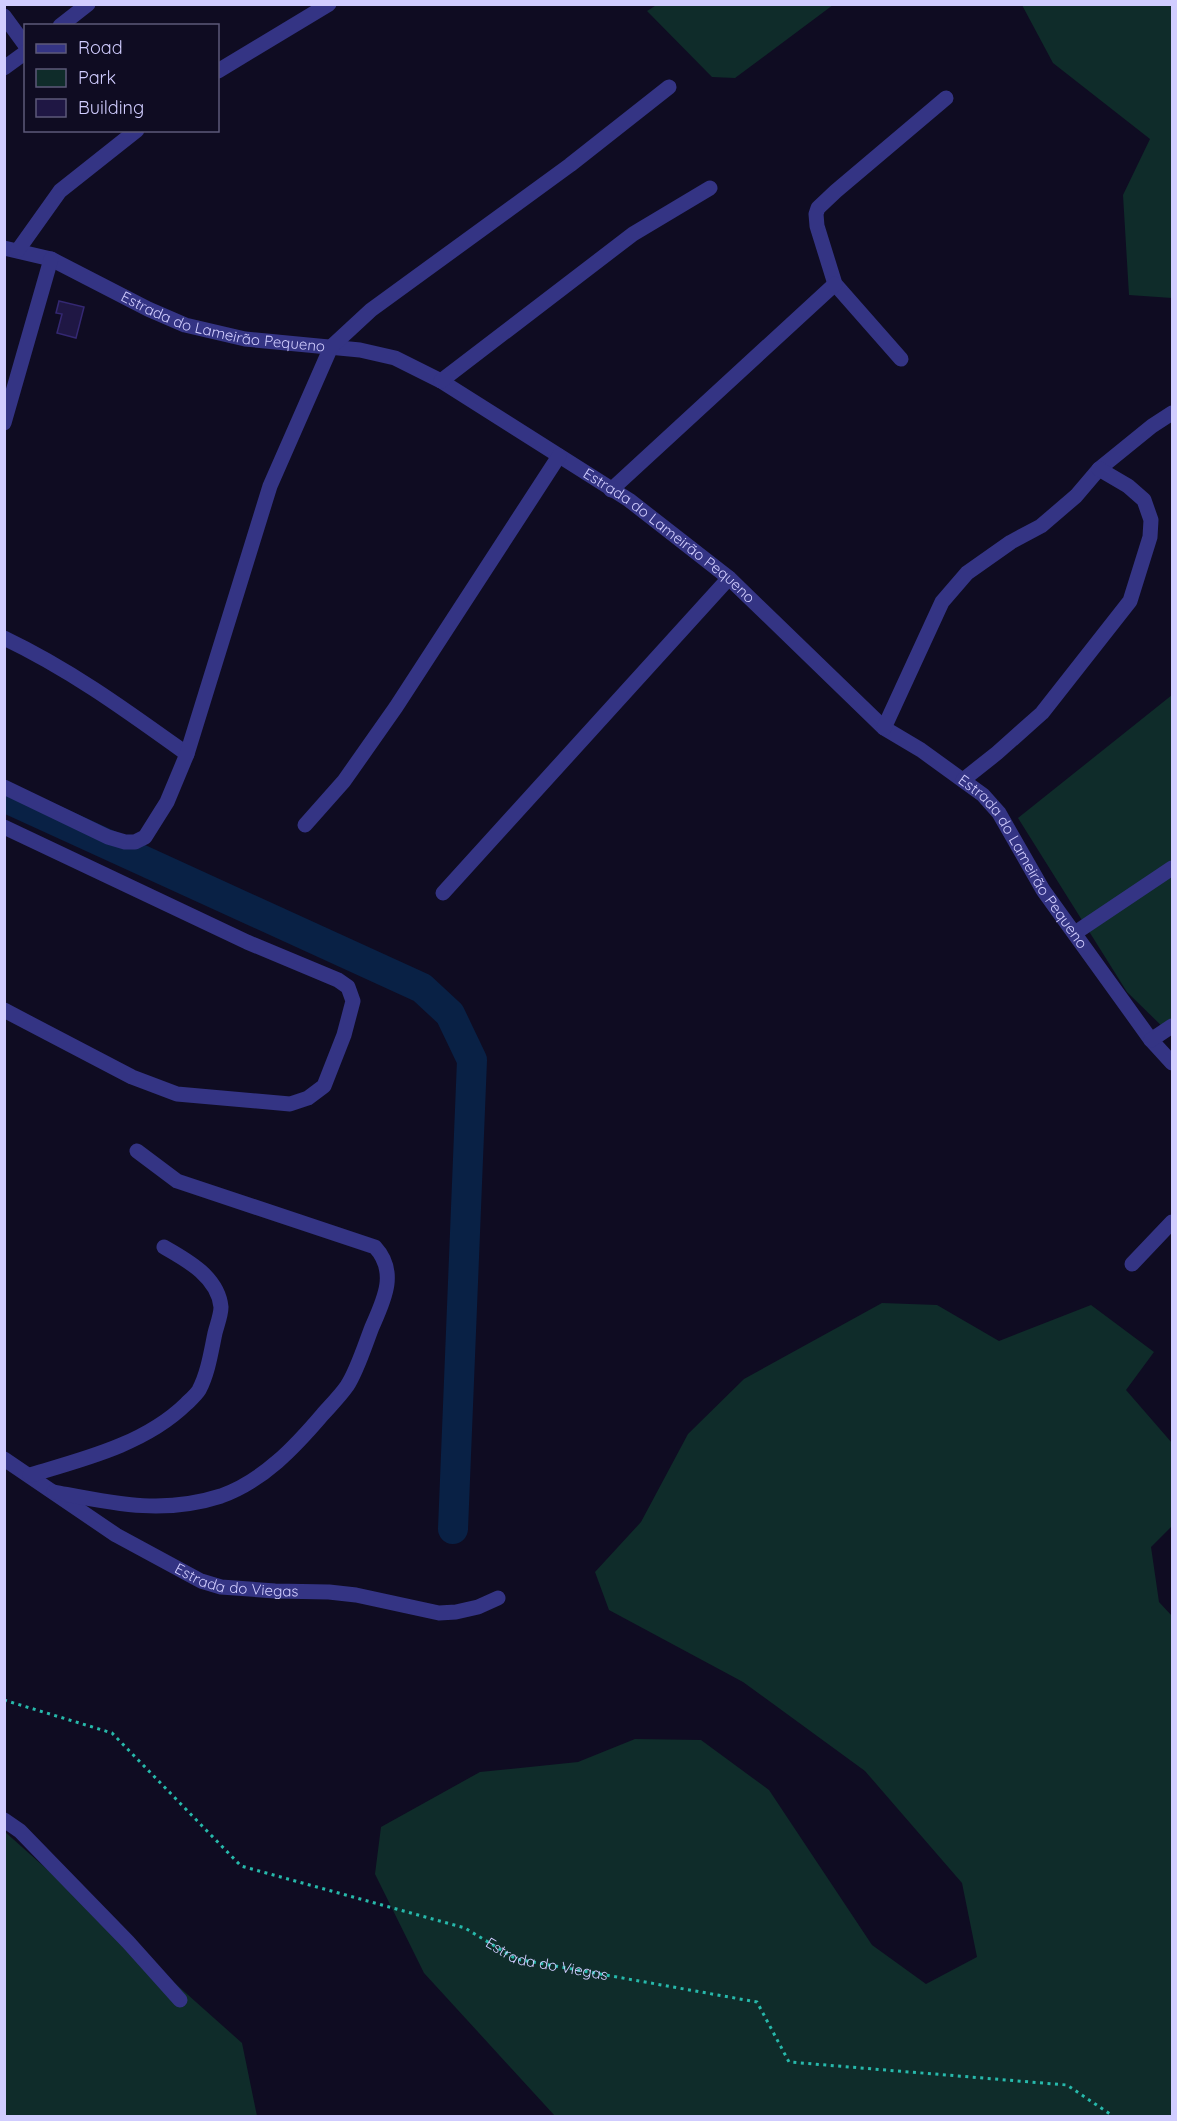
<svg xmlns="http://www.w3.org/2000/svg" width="1177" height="2121" viewBox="0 0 1177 2121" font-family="Quicksand,sans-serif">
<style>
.green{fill:#0f2c2a}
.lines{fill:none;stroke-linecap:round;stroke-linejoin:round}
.river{stroke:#092145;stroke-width:30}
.building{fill:#1f1744;stroke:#342872;stroke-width:1.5}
.path{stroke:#27b9ab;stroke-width:3;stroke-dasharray:3 4.5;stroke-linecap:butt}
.minor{stroke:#343484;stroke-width:15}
.labels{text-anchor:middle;stroke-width:5;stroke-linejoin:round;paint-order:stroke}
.street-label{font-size:15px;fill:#d1cdff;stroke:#0f0c22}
</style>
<rect width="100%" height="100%" fill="#0f0c22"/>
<!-- green -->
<path class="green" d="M 658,4 L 833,4 L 833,5 L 735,78 L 712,77 L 647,11 Z
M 1022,5 L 1172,5 L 1172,298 L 1129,295 L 1123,195 L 1150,139 L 1053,63 Z
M 1172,695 L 1172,1036 L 1127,992 L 1018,818 Z
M 882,1303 L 937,1305 L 999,1341 L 1091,1305 L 1154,1352 L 1126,1390 L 1172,1443 L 1172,1526 L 1151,1547 L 1159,1602 L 1172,1616 L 1172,2116 L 555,2116 L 424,1973 L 375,1874 L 381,1827 L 480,1772 L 578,1762 L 635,1739 L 701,1740 L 769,1790 L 872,1945 L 926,1984 L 977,1957 L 962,1883 L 865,1771 L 743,1682 L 609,1610 L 595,1572 L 641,1522 L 688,1434 L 744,1379 Z
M 4,1831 L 242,2043 L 257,2116 L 5,2116 Z"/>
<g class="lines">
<!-- river -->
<path class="river" d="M 4,797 L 422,988 L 450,1014 L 472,1060 L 453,1529"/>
</g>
<!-- building -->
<path class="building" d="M 59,301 L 84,307 L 76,338 L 57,333 L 62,314 L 56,313 Z"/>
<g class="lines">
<!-- path -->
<path class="path" id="s1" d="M 4,1700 L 112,1733 L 241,1866 L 465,1928 L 516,1959 L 757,2002 L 789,2062 L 1067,2085 L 1113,2116"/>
<!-- minor -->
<g class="minor">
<path d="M 4,16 L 26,46"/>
<path d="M 60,26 L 88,4"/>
<path d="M 4,68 L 26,52"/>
<path d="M 218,71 L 329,4"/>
<path id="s2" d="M 4,248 L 51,259 L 148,309 L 185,325 L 245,339 L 360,350 L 395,358 L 441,381 L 629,500 L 729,578 L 884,728 L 921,750 L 983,795 L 999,813 L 1043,890 L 1151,1040 L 1172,1063"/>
<path d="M 18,250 L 60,191 L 137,130"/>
<path d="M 901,359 L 835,284 L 817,226 L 816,214 L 818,208 L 836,191 L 946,98"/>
<path d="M 441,381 L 633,234 L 710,188"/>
<path d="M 4,423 L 51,259"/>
<path d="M 611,490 L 835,284"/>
<path d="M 4,638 C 71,670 127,711 187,754"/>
<path d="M 884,728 L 942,602 L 967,573 L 1011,542 L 1041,526 L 1076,496 L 1099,469 L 1152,426 L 1172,413"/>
<path d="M 963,780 L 997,753 L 1042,713 L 1130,601 L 1150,537 L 1151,520 L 1144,500 L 1128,486 L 1099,469"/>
<path d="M 4,787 L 108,837 L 125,842 L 135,842 L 145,837 L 167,802 L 187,754 L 270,486 L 331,347 L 371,310 L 570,165 L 669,87"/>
<path d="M 305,825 L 344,781 L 396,707 L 559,456"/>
<path d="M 4,827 L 247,942 L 338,980 L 348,987 L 353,1001 L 344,1035 L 324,1086 L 308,1098 L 290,1104 L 177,1094 L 132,1077 L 4,1010"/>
<path d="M 443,893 L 729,578"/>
<path d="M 1075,933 L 1172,868"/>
<path d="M 1151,1040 L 1172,1026"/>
<path d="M 1132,1264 L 1172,1222"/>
<path id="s3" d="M 4,1459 L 116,1535 L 201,1581 L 221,1587 L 275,1591 L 329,1592 L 356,1595 L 439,1613 L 456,1612 L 478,1607 L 498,1598"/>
<path d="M 30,1475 C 84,1459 145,1444 186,1404 C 190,1400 196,1395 199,1390 C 208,1373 211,1352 215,1333 C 217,1325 221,1315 221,1307 C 218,1277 187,1260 164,1247"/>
<path d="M 54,1492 C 112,1503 162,1515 221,1496 C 263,1481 295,1447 323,1414 C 331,1405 340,1396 347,1386 C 357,1371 365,1345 372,1327 C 384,1300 398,1272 375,1247 L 177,1181 L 137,1151"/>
<path d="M 4,1820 L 20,1831 L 128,1942 L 180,2000"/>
</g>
</g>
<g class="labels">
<!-- street labels -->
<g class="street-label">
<text dy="5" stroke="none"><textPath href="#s2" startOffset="234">Estrada do Lameirão Pequeno</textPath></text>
<text dy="5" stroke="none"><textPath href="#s2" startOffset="738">Estrada do Lameirão Pequeno</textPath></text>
<text dy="5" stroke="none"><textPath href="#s2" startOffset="1224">Estrada do Lameirão Pequeno</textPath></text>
<text dy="5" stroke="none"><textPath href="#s3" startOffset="267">Estrada do Viegas</textPath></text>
<text dy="5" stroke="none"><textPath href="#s1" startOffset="620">Estrada do Viegas</textPath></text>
</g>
</g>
<!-- border -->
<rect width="1177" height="2121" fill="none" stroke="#d1cdff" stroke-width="12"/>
<!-- legend -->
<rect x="24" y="24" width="195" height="108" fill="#0f0c22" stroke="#5d597a" stroke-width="1.5"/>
<rect x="36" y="44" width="30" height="9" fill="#343484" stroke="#5d597a" stroke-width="1.5"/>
<text x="78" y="54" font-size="18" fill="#d1cdff">Road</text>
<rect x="36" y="69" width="30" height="18" fill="#0f2c2a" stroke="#5d597a" stroke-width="1.5"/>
<text x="78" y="84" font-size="18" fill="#d1cdff">Park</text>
<rect x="36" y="99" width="30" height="18" fill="#1f1744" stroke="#5d597a" stroke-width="1.5"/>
<text x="78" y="114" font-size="18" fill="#d1cdff">Building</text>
</svg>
